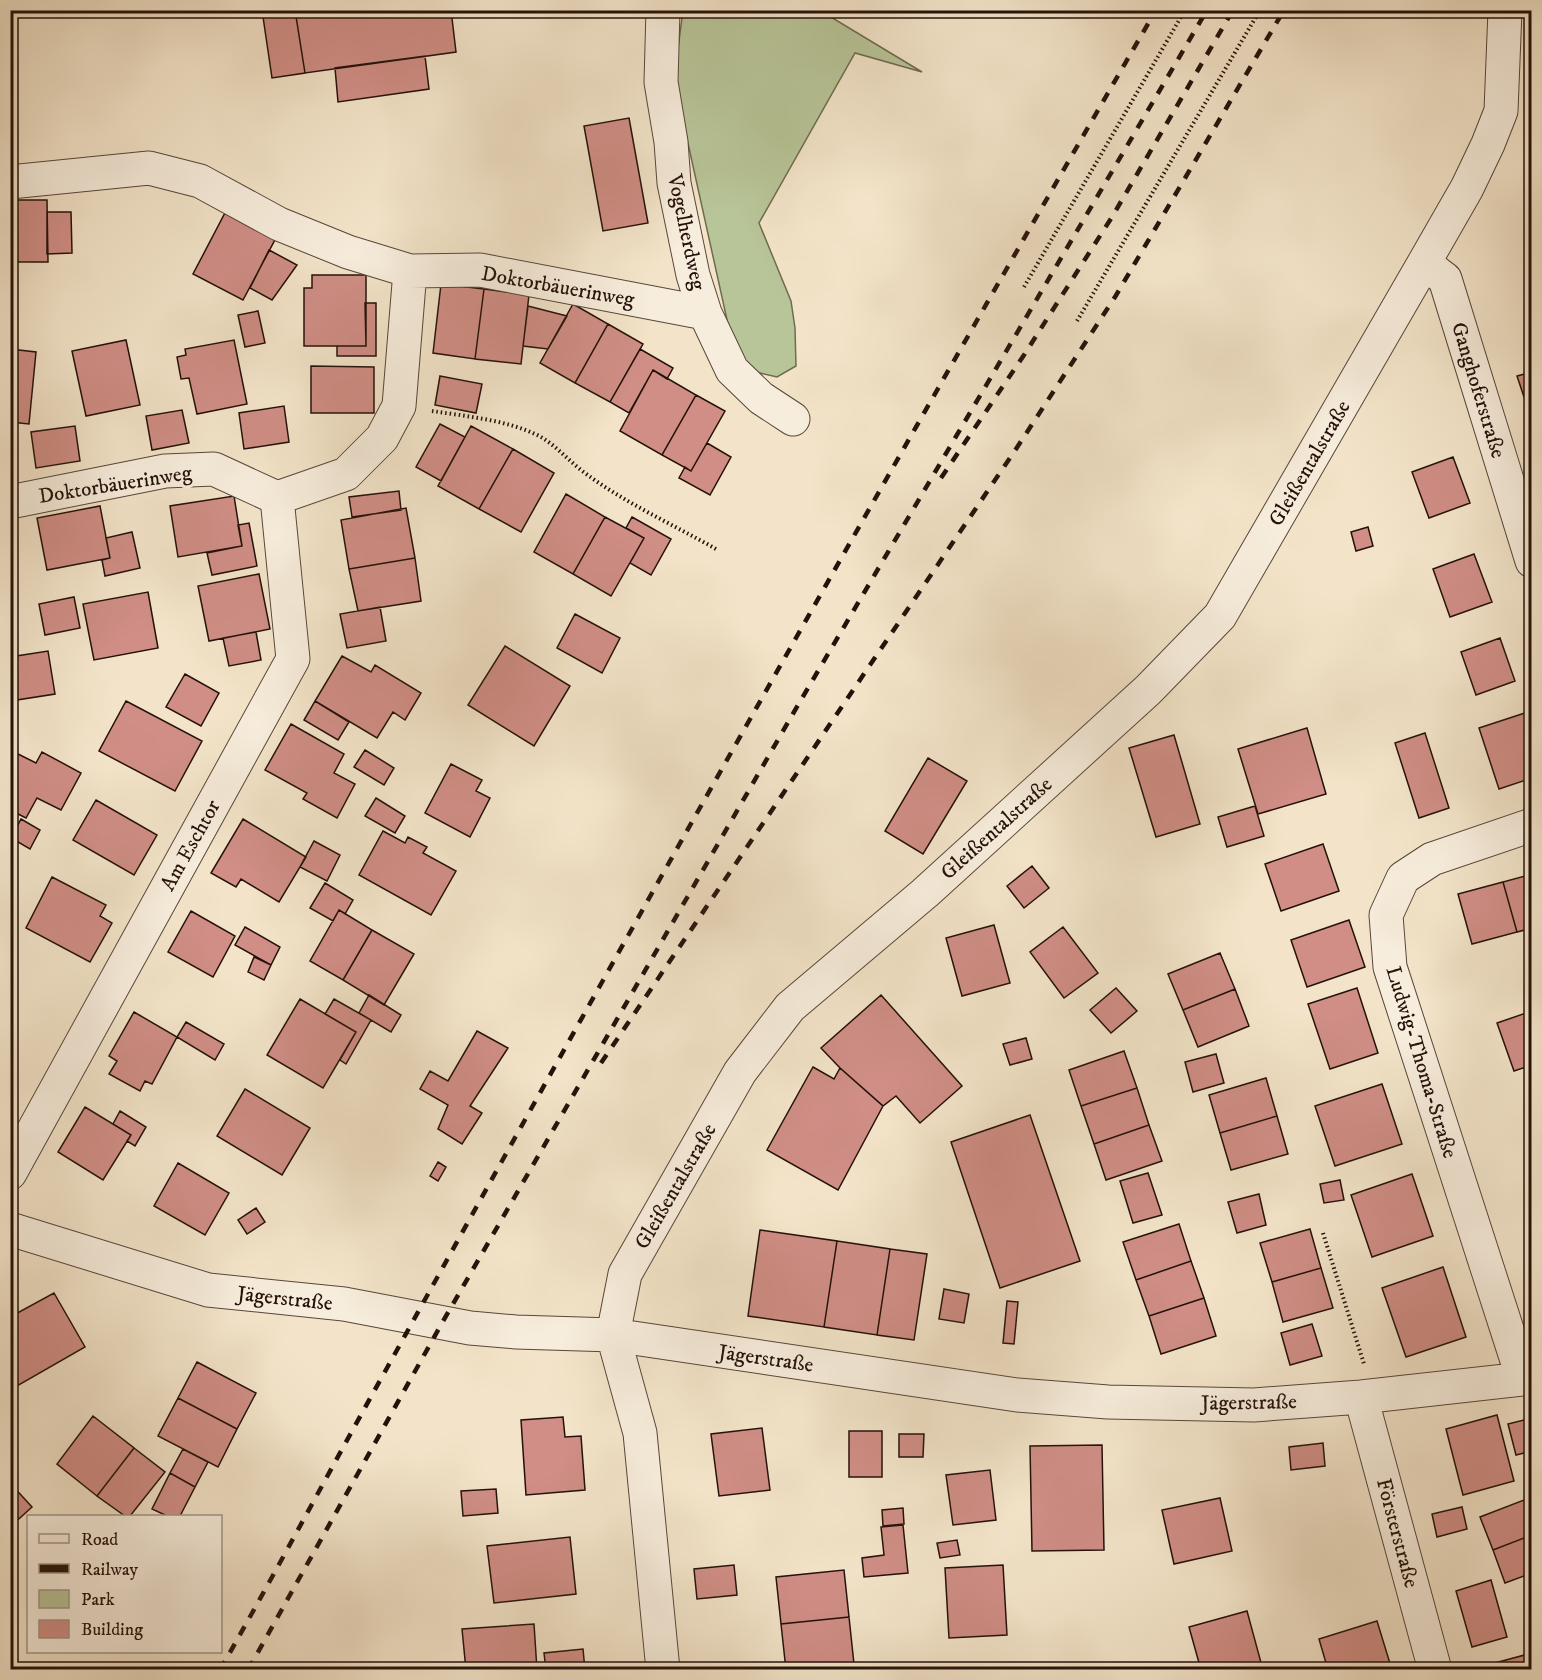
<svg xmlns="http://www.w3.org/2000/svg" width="1542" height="1680" viewBox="0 0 1542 1680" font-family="'IM FELL DW Pica',serif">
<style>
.green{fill:#b8c598;stroke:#6e6b51;stroke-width:1.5}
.building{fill:#d08e86;stroke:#24110a;stroke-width:1.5}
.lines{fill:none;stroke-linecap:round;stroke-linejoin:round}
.minor-casing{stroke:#58463a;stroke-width:35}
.path{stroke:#24110a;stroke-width:4;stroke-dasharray:1.5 3;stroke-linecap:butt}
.minor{stroke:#f7eddc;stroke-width:33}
.rail{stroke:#24110a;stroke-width:4.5;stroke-dasharray:10 10;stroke-linecap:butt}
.labels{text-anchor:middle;stroke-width:6;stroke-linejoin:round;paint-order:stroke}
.street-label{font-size:21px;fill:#24110a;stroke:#f7eddc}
</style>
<rect width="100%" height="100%" fill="#f3e4c9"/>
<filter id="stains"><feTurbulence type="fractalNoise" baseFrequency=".00333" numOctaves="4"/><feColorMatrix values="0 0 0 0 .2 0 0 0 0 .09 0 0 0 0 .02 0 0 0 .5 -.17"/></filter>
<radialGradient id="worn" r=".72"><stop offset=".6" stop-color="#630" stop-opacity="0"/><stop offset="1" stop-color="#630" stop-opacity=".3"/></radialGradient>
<!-- green -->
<path class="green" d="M 683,10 L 821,11 L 922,72 L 855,53 L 759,223 L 791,301 L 795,328 L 796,366 L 777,377 L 756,372 L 733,347 L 674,80 Z"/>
<!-- building -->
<path class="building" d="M 262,10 L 295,10 L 305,73 L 272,78 Z
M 295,10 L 451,10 L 456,52 L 305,73 Z
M 425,56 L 429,89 L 338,102 L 335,68 Z
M 629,118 L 648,223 L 603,231 L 584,126 Z
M 10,200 L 47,200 L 48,262 L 10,262 Z
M 227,209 L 277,236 L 243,300 L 193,274 Z
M 47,212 L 71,212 L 72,253 L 47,254 Z
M 269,250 L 297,265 L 272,300 L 250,288 Z
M 312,275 L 366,275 L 366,346 L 304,346 L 304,288 L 312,288 Z
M 441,284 L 484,289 L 475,359 L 433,353 Z
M 484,289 L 529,295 L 521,364 L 475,359 Z
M 365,303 L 376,303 L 376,356 L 337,356 L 337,346 L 366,346 Z
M 573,304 L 608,324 L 575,383 L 540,363 Z
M 528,306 L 567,316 L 548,349 L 523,346 Z
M 258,311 L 265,343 L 245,347 L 238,315 Z
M 608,324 L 643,344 L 610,402 L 575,383 Z
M 126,340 L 140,405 L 86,416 L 72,351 Z
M 234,340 L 247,404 L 197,414 L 189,378 L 181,379 L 177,357 L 186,355 L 185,349 Z
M 10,349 L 36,352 L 29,424 L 10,422 Z
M 640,349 L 673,368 L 667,379 L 653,370 L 629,413 L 610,402 Z
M 311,366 L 374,367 L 374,413 L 311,413 Z
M 653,370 L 696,395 L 662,455 L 620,431 Z
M 1532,372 L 1532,395 L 1524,397 L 1517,376 Z
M 440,376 L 482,384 L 476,413 L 435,405 Z
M 696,395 L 725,411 L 691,471 L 662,455 Z
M 284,406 L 289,442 L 244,449 L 239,413 Z
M 182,410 L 189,443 L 152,450 L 146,416 Z
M 440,424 L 465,437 L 441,481 L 416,467 Z
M 75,426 L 80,461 L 36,468 L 31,432 Z
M 471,426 L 513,449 L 479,509 L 438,486 Z
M 707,443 L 731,457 L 710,495 L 679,478 L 685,467 L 691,471 Z
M 513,449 L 554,473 L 521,532 L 479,509 Z
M 1453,457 L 1470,503 L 1429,518 L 1412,472 Z
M 399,491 L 401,510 L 352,517 L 349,497 Z
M 566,494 L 605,517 L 573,574 L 534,552 Z
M 234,496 L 242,546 L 178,557 L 170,506 Z
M 100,506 L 110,558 L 47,570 L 37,518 Z
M 406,508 L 415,558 L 349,569 L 341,520 Z
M 605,517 L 644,538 L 611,596 L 573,574 Z
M 632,517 L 671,539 L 651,575 L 630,563 L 644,538 L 626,528 Z
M 249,523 L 257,566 L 212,575 L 207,553 L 242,546 L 238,525 Z
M 1368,527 L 1373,546 L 1356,551 L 1351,532 Z
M 132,532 L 140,568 L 105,576 L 102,560 L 110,558 L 106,538 Z
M 1474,554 L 1492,602 L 1450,617 L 1433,569 Z
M 415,558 L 421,601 L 358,611 L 349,569 Z
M 259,574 L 270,629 L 209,641 L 198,586 Z
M 148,592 L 158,648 L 94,660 L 83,604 Z
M 74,597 L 80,628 L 45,635 L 39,604 Z
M 380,607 L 386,641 L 347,648 L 340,614 Z
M 575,614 L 620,638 L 602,673 L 557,648 Z
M 256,632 L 261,660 L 229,666 L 223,638 Z
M 1500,638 L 1515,681 L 1476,695 L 1461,652 Z
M 505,646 L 570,686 L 534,746 L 468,705 Z
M 48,651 L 55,694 L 10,701 L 10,657 Z
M 342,656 L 371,672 L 375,665 L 421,693 L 405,720 L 393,712 L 377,738 L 315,701 Z
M 185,674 L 219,693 L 201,726 L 166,707 Z
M 126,701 L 202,741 L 175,791 L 99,751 Z
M 315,701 L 349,722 L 338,740 L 304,720 Z
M 1531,711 L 1532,778 L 1499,789 L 1479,728 Z
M 291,724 L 344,754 L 334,773 L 355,784 L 337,818 L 303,799 L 307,793 L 265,770 Z
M 1307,728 L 1326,794 L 1258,814 L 1238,749 Z
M 1425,733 L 1449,808 L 1419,818 L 1395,743 Z
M 1174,735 L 1200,824 L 1156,837 L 1129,748 Z
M 10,750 L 36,763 L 42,752 L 81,773 L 61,810 L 37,798 L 26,818 L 10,810 Z
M 365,750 L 394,768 L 384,785 L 354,767 Z
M 928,758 L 967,781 L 923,854 L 885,831 Z
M 451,764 L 482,780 L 476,791 L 490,798 L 470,837 L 425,813 Z
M 376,798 L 405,816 L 395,833 L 365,816 Z
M 96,800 L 157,835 L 134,875 L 73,840 Z
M 1255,806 L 1264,836 L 1227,847 L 1218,817 Z
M 21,819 L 40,830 L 30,849 L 11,838 Z
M 243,819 L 306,857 L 279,902 L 241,879 L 236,887 L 211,873 Z
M 383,831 L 405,843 L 408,837 L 427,847 L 423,853 L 456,871 L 431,915 L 359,875 Z
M 314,841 L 340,855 L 327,881 L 300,867 Z
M 1323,844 L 1339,891 L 1281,911 L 1265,864 Z
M 1032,866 L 1049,888 L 1024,908 L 1007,886 Z
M 1532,874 L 1532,928 L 1517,932 L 1503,882 Z
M 52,877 L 106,905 L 100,916 L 112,923 L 90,962 L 26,928 Z
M 1503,882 L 1517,932 L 1472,944 L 1458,894 Z
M 325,883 L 353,900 L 345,914 L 339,910 L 333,921 L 310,908 Z
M 339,910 L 372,930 L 343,980 L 310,961 Z
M 191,911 L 235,936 L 213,977 L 168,952 Z
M 1349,920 L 1365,967 L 1307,987 L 1291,940 Z
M 994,925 L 1010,983 L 962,996 L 946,938 Z
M 245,927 L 280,947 L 271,965 L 235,945 Z
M 1063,927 L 1098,973 L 1064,998 L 1030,952 Z
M 372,930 L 414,954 L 384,1005 L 343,980 Z
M 1220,953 L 1235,989 L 1183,1010 L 1168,974 Z
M 254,957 L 271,965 L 264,980 L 248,972 Z
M 1116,988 L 1137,1011 L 1111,1033 L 1090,1010 Z
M 1357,988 L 1378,1053 L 1330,1069 L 1308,1004 Z
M 1235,989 L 1249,1026 L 1198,1047 L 1183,1010 Z
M 369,995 L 401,1015 L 391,1032 L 359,1013 Z
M 881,995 L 962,1086 L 920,1123 L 896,1096 L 883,1106 L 840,1068 L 821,1048 Z
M 300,999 L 356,1032 L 323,1088 L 267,1055 Z
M 334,999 L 371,1020 L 346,1064 L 340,1060 L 356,1032 L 325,1014 Z
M 1532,1011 L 1532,1065 L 1514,1071 L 1497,1023 Z
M 134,1012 L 177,1037 L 152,1084 L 145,1081 L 140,1091 L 109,1074 L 117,1061 L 109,1056 Z
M 186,1022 L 224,1044 L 215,1060 L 177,1037 Z
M 477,1031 L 508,1048 L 470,1106 L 482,1113 L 462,1144 L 438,1129 L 448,1105 L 420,1089 L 430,1071 L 448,1081 Z
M 1026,1038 L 1032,1059 L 1010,1065 L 1003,1044 Z
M 1124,1051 L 1137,1088 L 1081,1106 L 1069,1070 Z
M 1216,1054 L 1224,1083 L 1193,1092 L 1185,1062 Z
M 813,1067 L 834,1079 L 840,1068 L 883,1106 L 838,1190 L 767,1150 Z
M 1266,1078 L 1277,1116 L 1220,1133 L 1209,1095 Z
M 1382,1084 L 1402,1144 L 1335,1166 L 1315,1106 Z
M 1137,1088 L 1149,1125 L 1094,1144 L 1081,1106 Z
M 245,1089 L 310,1128 L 282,1175 L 217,1136 Z
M 85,1107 L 131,1135 L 103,1180 L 58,1152 Z
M 120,1111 L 146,1127 L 135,1146 L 127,1141 L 131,1135 L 113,1124 Z
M 1030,1115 L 1080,1261 L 1000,1288 L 951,1142 Z
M 1277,1116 L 1288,1154 L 1231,1170 L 1220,1133 Z
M 1149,1125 L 1162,1161 L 1106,1180 L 1094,1144 Z
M 438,1162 L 446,1167 L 438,1181 L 430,1176 Z
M 178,1163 L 229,1193 L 205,1235 L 154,1206 Z
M 1148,1173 L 1162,1215 L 1133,1223 L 1120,1181 Z
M 1412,1174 L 1433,1236 L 1372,1257 L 1351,1195 Z
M 1340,1180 L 1344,1200 L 1324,1203 L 1320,1184 Z
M 1259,1194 L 1266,1225 L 1237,1233 L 1228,1202 Z
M 256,1208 L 265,1222 L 247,1234 L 238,1220 Z
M 1179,1224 L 1191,1261 L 1136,1280 L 1123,1242 Z
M 1310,1229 L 1321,1268 L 1272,1282 L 1260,1243 Z
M 760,1230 L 837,1241 L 824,1327 L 748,1316 Z
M 837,1241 L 890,1249 L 877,1335 L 824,1327 Z
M 890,1249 L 927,1254 L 914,1340 L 877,1335 Z
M 1191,1261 L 1204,1298 L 1149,1316 L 1136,1280 Z
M 1443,1267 L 1466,1337 L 1406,1357 L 1382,1288 Z
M 1321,1268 L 1333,1308 L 1283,1322 L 1272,1282 Z
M 944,1289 L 969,1294 L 964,1323 L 939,1319 Z
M 54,1293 L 85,1347 L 10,1390 L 10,1317 Z
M 1204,1298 L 1216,1336 L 1161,1354 L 1149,1316 Z
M 1007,1301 L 1018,1302 L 1014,1344 L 1003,1343 Z
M 1312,1324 L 1322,1356 L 1290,1365 L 1281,1333 Z
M 197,1362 L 256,1393 L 237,1429 L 178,1398 Z
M 178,1398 L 237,1429 L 218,1467 L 158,1436 Z
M 1497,1415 L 1514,1481 L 1463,1495 L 1446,1429 Z
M 93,1416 L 134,1448 L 97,1496 L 57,1464 Z
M 563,1417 L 565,1437 L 581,1436 L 585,1490 L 526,1495 L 521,1420 Z
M 1532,1418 L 1532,1451 L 1516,1455 L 1508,1424 Z
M 762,1428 L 770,1490 L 719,1496 L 711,1434 Z
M 849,1431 L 882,1431 L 882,1477 L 849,1477 Z
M 899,1434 L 924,1434 L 923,1457 L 899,1457 Z
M 1323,1443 L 1325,1466 L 1291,1470 L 1289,1447 Z
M 1102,1445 L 1104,1550 L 1032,1551 L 1030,1446 Z
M 134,1448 L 165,1472 L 130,1516 L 125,1516 L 97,1496 Z
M 183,1449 L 208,1462 L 195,1487 L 170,1473 Z
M 990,1470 L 996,1520 L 953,1525 L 946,1475 Z
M 170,1473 L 195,1487 L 180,1516 L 167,1516 L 152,1509 Z
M 10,1483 L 32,1507 L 10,1527 Z
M 496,1489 L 498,1513 L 463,1516 L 461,1491 Z
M 1532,1497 L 1532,1535 L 1493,1550 L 1480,1517 Z
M 1220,1498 L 1232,1551 L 1174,1564 L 1162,1510 Z
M 1462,1507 L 1467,1529 L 1437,1537 L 1432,1514 Z
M 903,1508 L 904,1524 L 883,1526 L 882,1510 Z
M 903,1525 L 908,1573 L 864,1577 L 862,1558 L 884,1555 L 881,1527 Z
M 1532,1535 L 1532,1573 L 1505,1583 L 1493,1550 Z
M 570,1537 L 576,1594 L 494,1603 L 487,1546 Z
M 957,1540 L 960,1555 L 940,1558 L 937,1543 Z
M 734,1565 L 737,1595 L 697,1599 L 694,1569 Z
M 1003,1565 L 1007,1635 L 949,1638 L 945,1568 Z
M 844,1570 L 849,1617 L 781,1624 L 776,1577 Z
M 1491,1580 L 1507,1637 L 1472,1647 L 1456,1591 Z
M 1247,1611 L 1263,1670 L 1201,1670 L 1189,1627 Z
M 849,1617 L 854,1664 L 786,1670 L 781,1624 Z
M 1377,1621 L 1392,1670 L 1328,1670 L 1319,1639 Z
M 534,1624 L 537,1670 L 466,1670 L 462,1629 Z
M 583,1649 L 585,1670 L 546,1670 L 544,1653 Z
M 1532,1653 L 1532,1670 L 1488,1670 L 1487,1665 Z"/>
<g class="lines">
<!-- minor casing -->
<g class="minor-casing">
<path id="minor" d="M 663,10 L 661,82 L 671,142 L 674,183 L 693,275 L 705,313 L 732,370 L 761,398 L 793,419
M 10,182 L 149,168 L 200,181 L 279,224 L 348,252 L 410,271 L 480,270 L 705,313
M 1424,263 L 1445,279 L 1532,561
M 10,502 L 165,471 L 214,469 L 277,498 L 346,474 L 382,438 L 399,406 L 410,271
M 10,1173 L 293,659 L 277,498
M 10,1229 L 208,1290 L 344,1304 L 470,1328 L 516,1332 L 613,1335 L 1017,1395 L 1108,1402 L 1254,1405 L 1361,1397 L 1532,1378
M 1523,1379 L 1390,967 L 1386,915 L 1403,878 L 1432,859 L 1532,825
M 1361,1397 L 1435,1670
M 663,1670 L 640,1433 L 613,1335 L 625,1274 L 740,1072 L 790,1007 L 925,893 L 1148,690 L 1220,616 L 1424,263 L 1467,188 L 1488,144 L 1501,111 L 1505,10"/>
</g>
<!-- path -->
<path class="path" d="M 1024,287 L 1185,10
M 1077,321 L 1260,10
M 432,411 C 465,416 505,420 535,434 C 555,443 568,461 585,473 C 625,503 672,524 716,549
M 1323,1233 L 1364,1364"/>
<!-- minor -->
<use href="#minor" class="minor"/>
<!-- rail -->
<path class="rail" d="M 941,478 L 1024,355 L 1112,217 L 1233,10
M 601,1063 L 1016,449 L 1115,297 L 1284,10
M 220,1670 C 277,1570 331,1468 387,1368 C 639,913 895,460 1156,10
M 248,1670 L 442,1323 L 798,705 L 1207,10"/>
</g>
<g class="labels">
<!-- street labels -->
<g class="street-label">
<text transform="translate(687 232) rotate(78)" y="7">Vogelherdweg</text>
<text transform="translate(558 286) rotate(10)" y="7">Doktorbäuerinweg</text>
<text transform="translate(1479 390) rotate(73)" y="7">Ganghoferstraße</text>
<text transform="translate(1309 463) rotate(-60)" y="7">Gleißentalstraße</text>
<text transform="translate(115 484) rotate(-9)" y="7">Doktorbäuerinweg</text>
<text transform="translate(996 828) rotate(-42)" y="7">Gleißentalstraße</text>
<text transform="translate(190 845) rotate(-61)" y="7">Am Eschtor</text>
<text transform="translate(1422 1062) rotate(73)" y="7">Ludwig-Thoma-Straße</text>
<text transform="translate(675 1186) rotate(-60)" y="7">Gleißentalstraße</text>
<text transform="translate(285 1298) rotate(6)" y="7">Jägerstraße</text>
<text transform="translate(766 1358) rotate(8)" y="7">Jägerstraße</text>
<text transform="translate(1249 1402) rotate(-1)" y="7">Jägerstraße</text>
<text transform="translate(1398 1533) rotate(75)" y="7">Försterstraße</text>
</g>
</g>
<!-- margin -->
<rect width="1542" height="1680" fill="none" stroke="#f3e4c9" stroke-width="36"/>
<rect x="12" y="12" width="1518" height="1656" fill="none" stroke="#24110a" stroke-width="3"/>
<rect x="18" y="18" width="1506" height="1644" fill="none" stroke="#24110a" stroke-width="1.5"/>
<!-- legend -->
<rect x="27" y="1515" width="195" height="138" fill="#f7eddc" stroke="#a39588" stroke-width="1.5"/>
<rect x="39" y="1534" width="30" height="9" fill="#f7eddc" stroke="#a39588" stroke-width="1.5"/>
<text x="81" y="1545" font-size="18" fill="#24110a">Road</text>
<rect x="39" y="1564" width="30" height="9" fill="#24110a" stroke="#a39588" stroke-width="1.5"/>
<text x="81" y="1575" font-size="18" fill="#24110a">Railway</text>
<rect x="39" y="1590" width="30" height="18" fill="#b8c598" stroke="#a39588" stroke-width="1.5"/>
<text x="81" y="1605" font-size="18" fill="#24110a">Park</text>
<rect x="39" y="1620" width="30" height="18" fill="#d08e86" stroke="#a39588" stroke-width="1.5"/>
<text x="81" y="1635" font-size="18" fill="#24110a">Building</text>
<rect width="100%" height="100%" filter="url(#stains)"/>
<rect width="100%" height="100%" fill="url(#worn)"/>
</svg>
